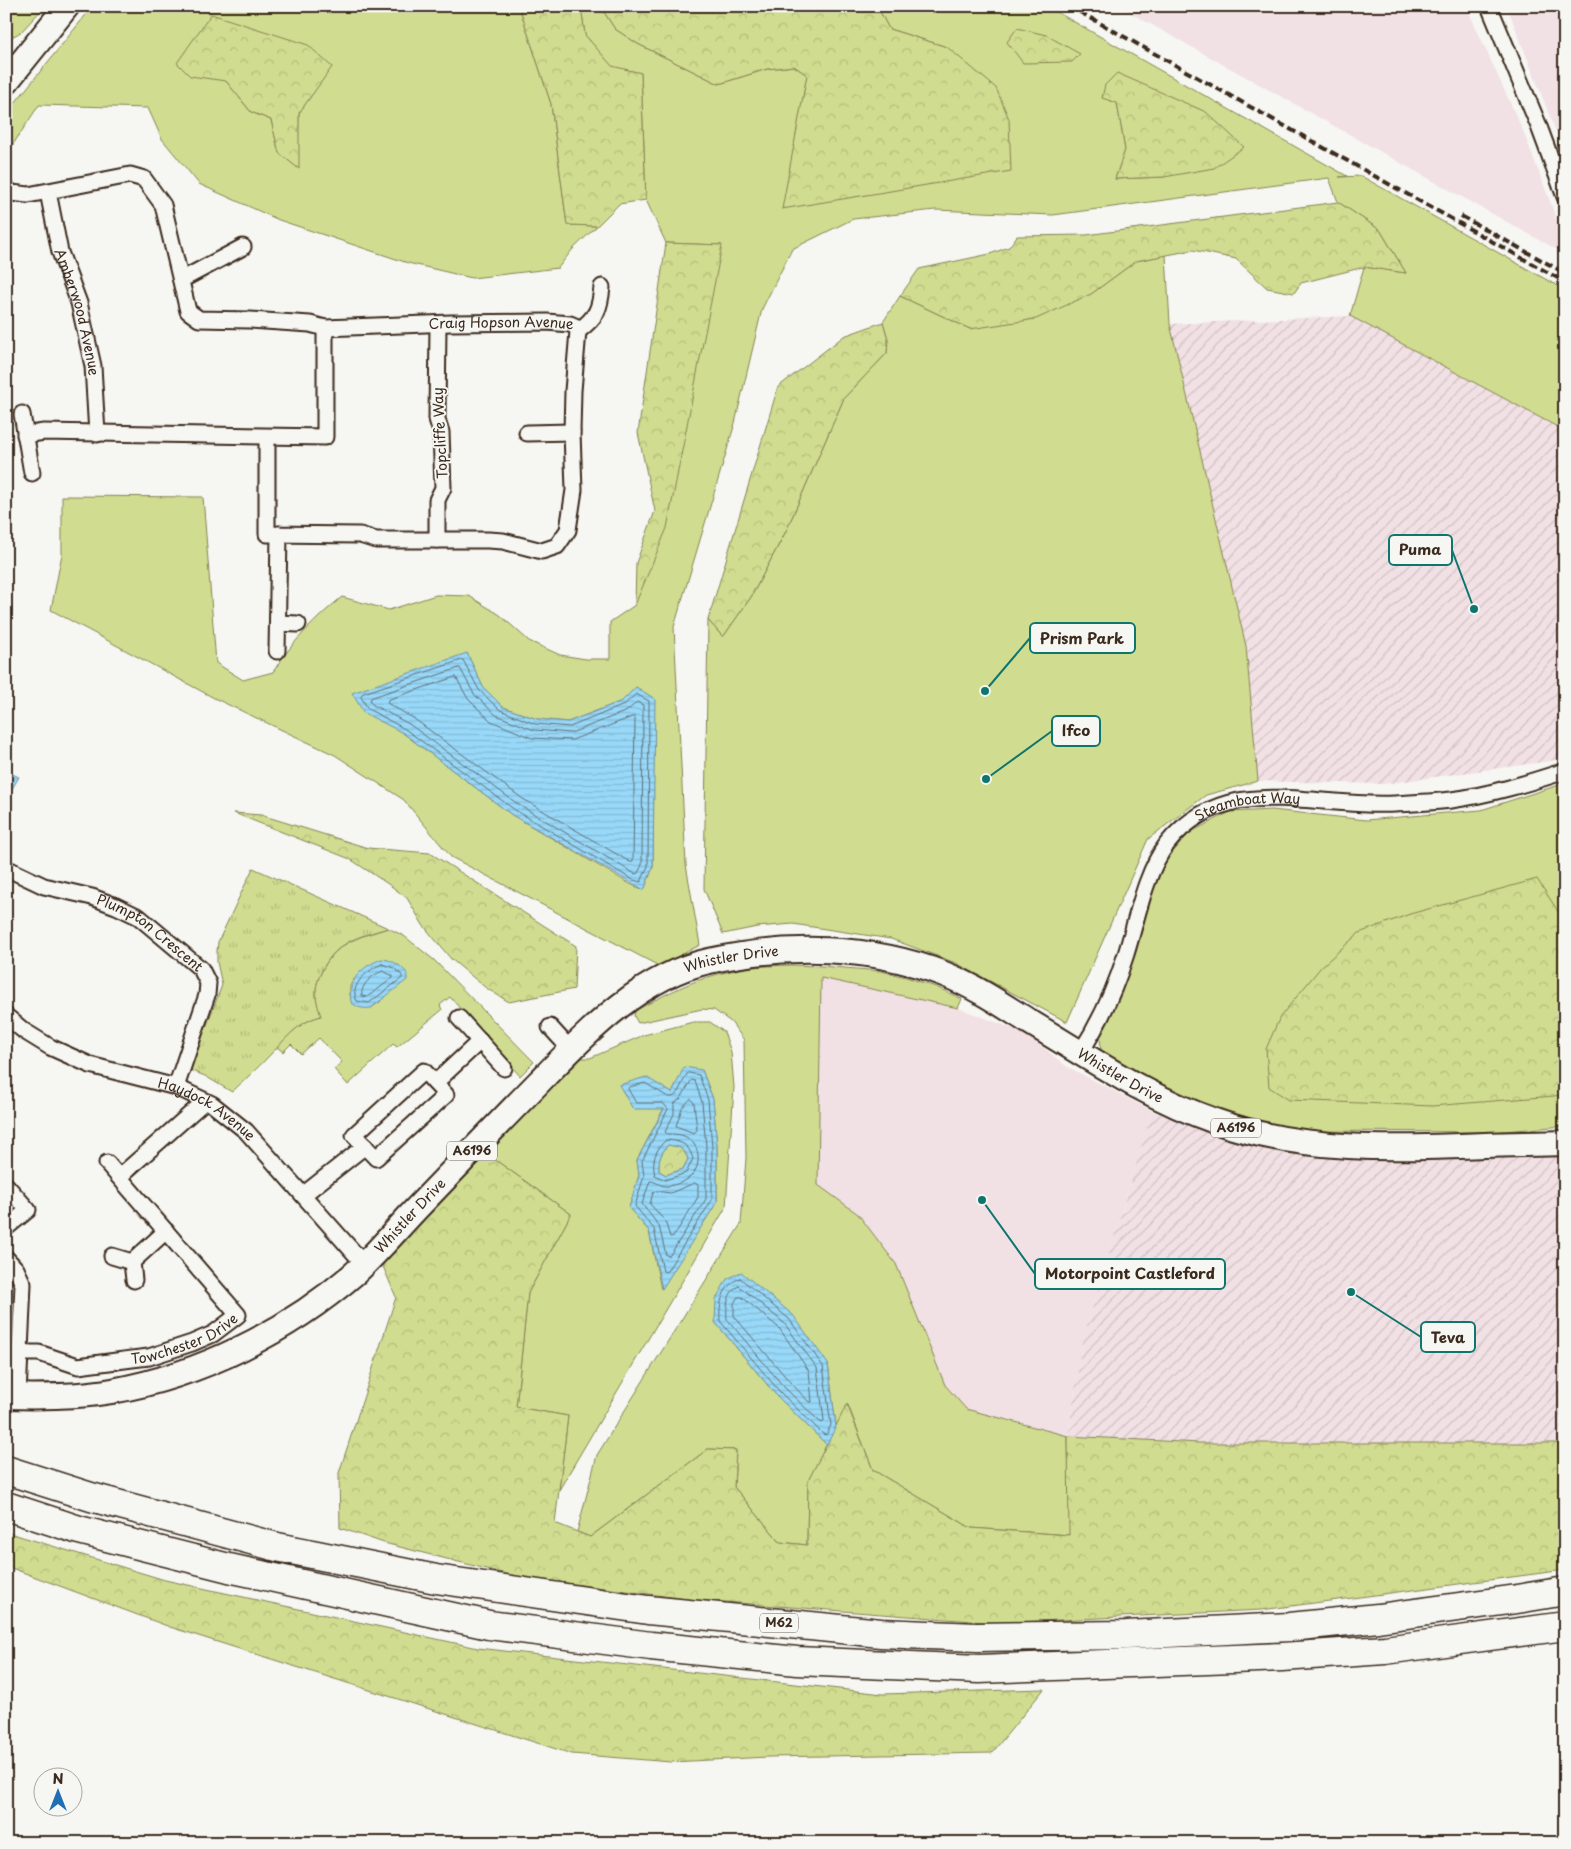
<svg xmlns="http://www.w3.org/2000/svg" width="1571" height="1849" viewBox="0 0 1571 1849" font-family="'Playpen Sans',sans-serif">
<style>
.built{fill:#f1e0e4}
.industrial{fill:url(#industrial-furrows)}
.grass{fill:#d0dc8f;stroke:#868356;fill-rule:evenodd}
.forest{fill:url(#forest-crowns);stroke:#868356}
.park{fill:url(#park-tufts);stroke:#868356}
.water{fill:url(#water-rules);stroke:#7392a1;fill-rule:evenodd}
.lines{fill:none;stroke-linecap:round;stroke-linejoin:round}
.shore{stroke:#607076;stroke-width:1}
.street-casing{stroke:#3b2a1e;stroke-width:19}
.primary-casing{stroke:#3b2a1e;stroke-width:28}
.highway-casing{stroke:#3b2a1e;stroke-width:31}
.street{stroke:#f6f6f2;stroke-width:15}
.primary{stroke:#f6f6f2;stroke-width:24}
.highway{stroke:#f6f6f2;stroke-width:28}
.rail{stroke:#3b2a1e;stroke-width:4;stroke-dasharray:8 4;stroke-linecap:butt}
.labels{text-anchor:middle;stroke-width:4;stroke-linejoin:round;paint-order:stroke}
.shield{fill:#f6f6f2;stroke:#73675e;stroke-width:1}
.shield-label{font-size:12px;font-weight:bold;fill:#3b2a1e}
.street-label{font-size:14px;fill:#3b2a1e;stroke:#f6f6f2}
.leader{fill:none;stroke:#0f766e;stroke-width:2}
.callout-dot{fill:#0f766e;stroke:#f6f6f2;stroke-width:2}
.callout{fill:#f6f6f2;stroke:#0f766e;stroke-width:2}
.callout-label{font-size:15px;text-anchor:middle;font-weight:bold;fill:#3b2a1e}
</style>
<defs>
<pattern id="industrial-furrows" width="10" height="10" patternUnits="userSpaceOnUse" patternTransform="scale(1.25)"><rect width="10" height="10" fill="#f1e0e4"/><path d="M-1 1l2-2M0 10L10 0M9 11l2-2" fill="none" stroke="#d0c0c3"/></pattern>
<pattern id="forest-crowns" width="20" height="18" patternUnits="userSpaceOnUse" patternTransform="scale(1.25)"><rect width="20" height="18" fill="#d0dc8f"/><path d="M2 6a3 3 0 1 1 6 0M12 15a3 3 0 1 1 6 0" fill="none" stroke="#b4bd7b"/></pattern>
<pattern id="park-tufts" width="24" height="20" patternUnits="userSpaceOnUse" patternTransform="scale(1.25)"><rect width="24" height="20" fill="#d0dc8f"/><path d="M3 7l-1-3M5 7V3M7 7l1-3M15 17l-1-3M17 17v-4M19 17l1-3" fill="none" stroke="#b4bd7b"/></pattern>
<pattern id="water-rules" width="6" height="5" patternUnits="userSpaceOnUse" patternTransform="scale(1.25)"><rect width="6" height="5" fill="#98d8f9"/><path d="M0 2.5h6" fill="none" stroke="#84bad5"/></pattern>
</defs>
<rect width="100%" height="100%" fill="#f6f6f2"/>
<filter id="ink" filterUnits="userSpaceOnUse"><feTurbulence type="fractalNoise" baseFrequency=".02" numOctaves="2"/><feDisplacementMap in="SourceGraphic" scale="10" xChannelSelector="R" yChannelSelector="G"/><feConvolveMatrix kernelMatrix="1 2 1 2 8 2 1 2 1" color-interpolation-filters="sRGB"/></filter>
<g filter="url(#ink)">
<!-- built -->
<path class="built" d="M 1118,6 L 1466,6 L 1523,131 L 1565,241 L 1565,254 Z
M 1507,6 L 1565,6 L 1565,155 Z
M 821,977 L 958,1008 L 1025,1033 L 1066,1066 L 1152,1111 L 1082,1342 L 1068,1436 L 966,1409 L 945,1385 L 896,1264 L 858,1214 L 818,1185 Z"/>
<!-- industrial -->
<path class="industrial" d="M 1350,316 L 1565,431 L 1565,757 L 1550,761 L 1383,784 L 1258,781 L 1246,646 L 1170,324 Z
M 1152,1111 L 1190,1125 L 1312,1149 L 1440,1160 L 1565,1150 L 1565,1443 L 1200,1443 L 1068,1436 L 1082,1342 Z"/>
<!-- grass -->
<path class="grass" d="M 6,6 L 45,6 L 21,32 L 6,40 Z
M 93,6 L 519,6 L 551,104 L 567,225 L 597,226 L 572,250 L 558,268 L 472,278 L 408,263 L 279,220 L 199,184 L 162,139 L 148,108 L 39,105 L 6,155 L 6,114 ZM 332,66 L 299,113 L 298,168 L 279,153 L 271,120 L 251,112 L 226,81 Z
M 581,6 L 600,6 L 615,29 L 638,44 L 719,84 L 767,69 L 794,66 L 807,75 L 783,209 L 947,47 L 889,29 L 877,6 L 1046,6 L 1347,176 L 1339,177 L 1361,176 L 1565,290 L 1565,431 L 1350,316 L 1364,267 L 1406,273 L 1380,230 L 1338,202 L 1329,178 L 1053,215 L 935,210 L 853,219 L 792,249 L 762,309 L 735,423 L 674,627 L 686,865 L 700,945 L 659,966 L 451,857 L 404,800 L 335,755 L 214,698 L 51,610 L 62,554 L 62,496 L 203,497 L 216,663 L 243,680 L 273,672 C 291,643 316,618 342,597 L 389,610 L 436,595 L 469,596 L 500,615 L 529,641 L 560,655 L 586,659 L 610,659 L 610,622 L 635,605 L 721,245 L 666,243 L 646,200 L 641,73 L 612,67 L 585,35 ZM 1117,102 L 1164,177 L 1115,179 L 1125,150 ZM 467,653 L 483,687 L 503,707 L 537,719 L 568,722 L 622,701 L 636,687 L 654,699 L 653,867 L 644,890 L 630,884 L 512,815 L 403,733 Z
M 1166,255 L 1170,324 L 1246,646 L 1258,781 L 1206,795 L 1148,839 L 1067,1022 L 956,963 L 891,939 L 793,924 L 757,927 L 723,934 L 704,889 L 708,620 L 723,637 L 751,597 L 786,531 L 844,398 L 887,353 L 888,339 L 883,322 L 900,296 L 970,329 L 1091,294 L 1136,261 Z
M 1565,783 L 1565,1126 L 1491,1132 L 1302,1131 L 1209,1108 L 1130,1072 L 1101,1055 L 1100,1035 L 1154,885 L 1168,858 L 1189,833 L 1230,812 L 1272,810 L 1366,820 L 1481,810 Z
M 388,928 L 404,936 L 434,960 L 534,1062 L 520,1076 L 450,997 L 440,1005 L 442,1010 L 397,1047 L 393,1044 L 348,1085 L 334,1069 L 342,1062 L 319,1038 L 301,1054 L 291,1044 L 283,1052 L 277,1047 C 289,1033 303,1021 320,1016 C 319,1010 316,1004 316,997 C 315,989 317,982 320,975 C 334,942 357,938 388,928 ZM 354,979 L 381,1001 L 371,1008 L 350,995 L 350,986 Z
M 789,965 L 821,966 L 881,971 L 906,977 L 936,987 L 962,999 L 958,1008 L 821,978 L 818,1185 L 858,1214 L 896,1264 L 945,1385 L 966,1409 L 1068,1436 L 1070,1535 L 971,1528 L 873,1470 L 848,1405 L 836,1426 L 828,1364 L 715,1322 L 776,1395 L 827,1445 L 808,1481 L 807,1545 L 780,1542 L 734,1487 L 736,1450 L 708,1449 L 590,1537 L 577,1532 L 597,1455 L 741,1224 L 746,1158 L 744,1040 L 731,1022 L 714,1010 L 702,1009 L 638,1023 L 634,1016 L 635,1011 C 665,994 696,978 731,971 C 750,966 769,966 789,965 Z
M 693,1022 L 710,1022 L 724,1032 L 731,1052 L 734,1087 L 726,1207 L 559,1490 L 568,1416 L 516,1407 L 528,1293 L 571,1214 L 487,1154 L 576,1058 L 590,1058 L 644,1035 ZM 702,1070 L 713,1099 L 717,1147 L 717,1202 L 661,1289 L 649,1231 L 629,1208 L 639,1175 L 637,1160 L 664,1108 L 646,1078 L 672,1093 Z"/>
<!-- forest -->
<path class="forest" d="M 519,6 L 581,6 L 585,35 L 612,66 L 641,73 L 646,200 L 619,204 L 597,226 L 567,225 L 551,104 Z
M 600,6 L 877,6 L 889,29 L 947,47 L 996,88 L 1009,119 L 1011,171 L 782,209 L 807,75 L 794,66 L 767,69 L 719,84 L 638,44 L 615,29 Z
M 211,14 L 308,45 L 332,67 L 299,113 L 299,169 L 279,153 L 271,120 L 251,112 L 226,81 L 190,76 L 177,63 Z
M 1017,28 L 1046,35 L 1080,54 L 1072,62 L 1023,63 L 1007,42 Z
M 1117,73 L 1206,112 L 1244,147 L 1214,168 L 1164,177 L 1115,179 L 1125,150 L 1117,103 L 1102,98 L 1105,85 Z
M 1338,202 L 1380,230 L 1406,273 L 1364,267 L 1301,283 L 1294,293 L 1267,288 L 1236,259 L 1193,250 L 1136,261 L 1091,294 L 1036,319 L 970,329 L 900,296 L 919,269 L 990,254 L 1009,247 L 1017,236 L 1086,235 Z
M 666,243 L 722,245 L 667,528 L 635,605 L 636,563 L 655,511 L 638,433 Z
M 883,322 L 888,339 L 887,353 L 844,398 L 786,531 L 751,597 L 723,637 L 708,620 L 778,387 L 844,336 Z
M 234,813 L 261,815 L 368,848 L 430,853 L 576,946 L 574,989 L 509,1002 L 486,988 L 451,959 L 423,925 L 407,898 L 391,886 L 350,859 Z
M 1537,879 L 1565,922 L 1565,1094 L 1554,1096 L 1432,1106 L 1289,1100 L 1269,1087 L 1266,1049 L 1280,1017 L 1321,967 L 1359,933 L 1410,914 Z
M 668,1145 C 679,1147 684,1147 688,1159 L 683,1169 L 666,1175 L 659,1171 C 658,1160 661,1153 668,1145 Z
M 487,1154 L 571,1214 L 528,1293 L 516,1407 L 568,1416 L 555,1523 L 590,1537 L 708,1449 L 736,1450 L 734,1487 L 780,1542 L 807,1545 L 808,1481 L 847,1404 L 873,1470 L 971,1528 L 1069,1535 L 1068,1436 L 1200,1443 L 1565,1443 L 1565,1570 L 1261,1610 L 999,1623 L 686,1599 L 514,1576 L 384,1543 L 340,1528 L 339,1473 L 396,1297 L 382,1264 Z
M 6,1532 L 165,1580 L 478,1648 L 883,1694 L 1044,1689 L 992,1753 L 768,1757 L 671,1762 L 572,1754 L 170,1627 L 6,1566 Z"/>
<!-- park -->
<path class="park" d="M 253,868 L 388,928 C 357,937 334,942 320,975 C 317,982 315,989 316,997 C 317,1004 319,1010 321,1016 C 297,1022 285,1040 269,1056 C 257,1069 244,1080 232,1092 L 205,1076 L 190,1070 L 222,985 L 217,962 L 217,951 L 218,942 Z"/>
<!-- water -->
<path class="water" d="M 467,653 L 483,687 L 503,707 L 537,719 L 568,722 L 622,701 L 636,687 L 655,699 L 653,867 L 644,890 L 512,815 L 403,733 L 364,713 L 352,693 Z
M 6,771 L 19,777 L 6,799 Z
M 382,959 C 393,960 400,965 407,973 L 407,980 L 371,1008 C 363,1009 357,1008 351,1002 C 347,980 362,966 382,959 Z
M 684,1067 L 702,1070 L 713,1099 L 717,1147 L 717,1202 L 662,1289 L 649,1231 L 629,1208 L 639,1175 L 637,1160 L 664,1109 L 633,1109 L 619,1085 L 646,1077 L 672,1093 ZM 668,1145 C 679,1147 684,1147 688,1159 L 683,1169 L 666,1175 L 659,1171 C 658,1160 661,1153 668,1145 Z
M 741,1272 L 793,1315 L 828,1364 L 836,1426 L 827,1445 L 776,1395 L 715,1322 L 716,1299 L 727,1279 Z"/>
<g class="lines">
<!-- shore -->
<path class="shore" d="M 463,660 L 479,690 L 500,710 L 535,724 L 570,727 L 624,705 L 636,694 L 649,701 L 648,866 L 641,882 L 633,880 L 515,810 L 405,729 L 368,709 L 361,697 L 362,694 Z
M 460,668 L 474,694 L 496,715 L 534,730 L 571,733 L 627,711 L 637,702 L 643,705 L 642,865 L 638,873 L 635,874 L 519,805 L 409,724 L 373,705 L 370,701 L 371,698 Z
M 456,677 L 468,699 L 491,721 L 532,738 L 572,740 L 632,717 L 635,717 L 633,862 L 630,862 L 523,799 L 413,718 L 387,703 L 388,700 Z
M 382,964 L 394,968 L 402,975 L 402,978 L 369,1003 L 357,1001 C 348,985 369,969 382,964 Z
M 383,971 L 393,976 L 393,978 L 367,997 L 362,996 C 360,985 373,974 383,971 Z
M 689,1073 L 699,1075 L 708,1100 L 712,1147 L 712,1200 L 667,1271 L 665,1272 L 663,1271 L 654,1229 L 635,1206 L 644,1176 L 642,1161 L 668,1109 L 663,1103 L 636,1103 L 628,1089 L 629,1087 L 645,1083 L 668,1097 L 673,1097 L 677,1094 L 687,1074 Z
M 692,1080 L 695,1081 L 702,1102 L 706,1147 L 706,1199 L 670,1255 L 668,1256 L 666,1255 L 659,1226 L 642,1204 L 650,1181 C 656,1181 661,1187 668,1186 C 675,1185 685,1182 690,1177 C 702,1167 701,1145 686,1137 C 681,1134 673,1134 667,1134 L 665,1132 L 674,1114 L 674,1104 L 681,1098 Z
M 691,1099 L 694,1103 L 697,1130 L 694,1133 L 676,1126 L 682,1108 Z
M 666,1140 C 681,1141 689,1144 693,1159 L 686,1173 L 665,1180 L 655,1175 C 651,1162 656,1148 666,1140 Z
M 695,1183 L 698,1185 L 698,1197 L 674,1236 L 670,1237 L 665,1221 L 650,1204 L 653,1193 L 656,1191 L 670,1193 Z
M 740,1278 L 789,1319 L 823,1366 L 831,1425 L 826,1435 L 823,1434 L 780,1392 L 720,1321 C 719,1303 722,1286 740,1278 Z
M 739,1286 L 784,1323 L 817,1368 L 824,1420 L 823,1423 L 820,1422 L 784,1387 L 727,1319 C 726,1307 727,1291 739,1286 Z
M 738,1297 L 742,1297 L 779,1328 L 809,1371 L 812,1402 L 809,1402 L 790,1382 L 734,1316 L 734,1304 Z"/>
<!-- street casing -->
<g class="street-casing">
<g id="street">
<path d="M 1489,6 L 1538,124 L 1565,197"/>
<path id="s1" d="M 6,188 L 12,193 L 28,195 L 130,175 L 144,179 L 163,205 L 188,311 L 199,319 L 250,320 L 310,324 L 325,328 L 451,323 L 547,322 L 570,324 L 577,327 L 578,331"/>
<path id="s2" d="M 48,192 L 60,252 L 79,303 L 93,366 L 97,434"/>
<path d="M 181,280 L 243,247"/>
<path d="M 578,331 C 597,317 600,309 602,287"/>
<path d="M 22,414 L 32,473"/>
<path d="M 527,433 L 572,432"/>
<path d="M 25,435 L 44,432 L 325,437 L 325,328"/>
<path d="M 267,437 L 267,534 L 360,535 L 376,540 L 488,540 L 503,541 L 542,551 L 557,546 L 568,530 L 574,490 L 572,432 L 573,391 L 578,331"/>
<path d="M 437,540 L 437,500 L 443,488 L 441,432 L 437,419 L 438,324"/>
<path d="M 278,623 L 298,624"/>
<path d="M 277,651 L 279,534"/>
<path id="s3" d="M 6,868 L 44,886 L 92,897 L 116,906 L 139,917 L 201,969 L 208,983 L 207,995 L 176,1087"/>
<path id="s4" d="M 6,1016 L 24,1031 L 50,1047 L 90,1065 L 176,1087 L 212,1104 L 246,1131 L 364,1264"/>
<path d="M 459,1018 L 504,1068"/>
<path d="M 550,1027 L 571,1050"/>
<path id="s5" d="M 1080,1053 C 1101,1021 1115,989 1126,954 C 1137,919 1145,873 1167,844 C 1226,770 1315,809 1395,804 C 1413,803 1432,802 1451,800 C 1489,795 1528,783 1565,771"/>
<path d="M 424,1071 L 446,1095 L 376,1158 L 354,1135 Z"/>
<path d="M 435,1083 L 480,1041"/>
<path d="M 119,1177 L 205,1101"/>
<path d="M 6,1185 L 28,1210 L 6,1228"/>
<path d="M 303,1195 L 365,1146"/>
<path d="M 112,1256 L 132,1262 L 134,1280"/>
<path d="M 6,1258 L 16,1269 L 23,1284 L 18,1396"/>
<path d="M 132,1262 L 166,1231"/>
<path id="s6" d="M 6,1353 L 39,1353 L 78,1366 L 132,1359 L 149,1357 L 192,1343 L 213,1334 L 238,1315 L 107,1163"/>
</g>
</g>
<!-- primary casing -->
<g class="primary-casing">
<g id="primary">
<path d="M 6,82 L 67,6"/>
<path id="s7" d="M 6,1396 C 42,1397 77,1397 112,1391 C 201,1375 287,1332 355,1273 C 377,1253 396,1230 416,1209 C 457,1166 498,1124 539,1082 C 587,1033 640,976 709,961 C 786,944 870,945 944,974 C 974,986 1001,1004 1028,1021 C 1090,1058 1146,1097 1215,1121 C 1301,1152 1395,1149 1485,1145 C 1512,1144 1538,1144 1565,1143"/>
</g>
</g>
<!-- highway casing -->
<g class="highway-casing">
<path id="highway" d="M 6,1470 L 91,1497 L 277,1547 L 436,1579 L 648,1610 L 881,1633 L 977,1637 L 1126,1635 L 1290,1627 L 1378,1618 L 1517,1599 L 1565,1591
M 6,1506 L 79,1530 L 229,1568 L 489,1625 L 651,1646 L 797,1661 L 979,1669 L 1282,1657 L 1385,1650 L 1565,1626"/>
</g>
<!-- street -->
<use href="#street" class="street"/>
<!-- primary -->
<use href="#primary" class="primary"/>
<!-- highway -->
<use href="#highway" class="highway"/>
<!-- rail -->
<path class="rail" d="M 1069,6 L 1565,282
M 1461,216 L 1565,273"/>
</g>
</g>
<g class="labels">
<!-- shield labels -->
<g class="shield">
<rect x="1211" y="1118.5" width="50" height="19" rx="4"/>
<rect x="447" y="1141.5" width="50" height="19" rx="4"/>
<rect x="760" y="1613.5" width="38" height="19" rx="4"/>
</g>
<g class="shield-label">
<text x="1236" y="1132">A6196</text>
<text x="472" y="1155">A6196</text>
<text x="779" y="1627">M62</text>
</g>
<!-- street labels -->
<g class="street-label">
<text dy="5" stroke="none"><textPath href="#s2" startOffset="124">Amberwood Avenue</textPath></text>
<text dy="5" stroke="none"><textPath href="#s1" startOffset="600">Craig Hopson Avenue</textPath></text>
<text transform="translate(440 433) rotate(-93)" y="5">Topcliffe Way</text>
<text dy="5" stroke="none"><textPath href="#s5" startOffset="321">Steamboat Way</textPath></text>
<text dy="5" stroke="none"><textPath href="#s3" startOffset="160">Plumpton Crescent</textPath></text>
<text dy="5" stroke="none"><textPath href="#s7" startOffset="879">Whistler Drive</textPath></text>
<text dy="5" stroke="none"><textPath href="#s7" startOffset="1299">Whistler Drive</textPath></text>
<text dy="5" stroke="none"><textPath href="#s4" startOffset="224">Haydock Avenue</textPath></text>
<text dy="5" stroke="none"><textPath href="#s7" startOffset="459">Whistler Drive</textPath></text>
<text dy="5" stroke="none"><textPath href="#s6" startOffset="185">Towchester Drive</textPath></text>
</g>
</g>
<!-- callouts -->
<path class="leader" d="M1474 609L1452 550M985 691L1030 638M986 779L1052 731M982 1200L1035 1274M1351 1292L1421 1337"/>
<g class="callout-dot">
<circle cx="1474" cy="609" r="5"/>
<circle cx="985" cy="691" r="5"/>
<circle cx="986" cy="779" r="5"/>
<circle cx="982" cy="1200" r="5"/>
<circle cx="1351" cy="1292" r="5"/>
</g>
<g class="callout">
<rect x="1389" y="535" width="63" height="30" rx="5"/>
<rect x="1030" y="623" width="105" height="30" rx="5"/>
<rect x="1052" y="716" width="48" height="30" rx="5"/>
<rect x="1035" y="1259" width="190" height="30" rx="5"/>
<rect x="1421" y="1322" width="54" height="30" rx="5"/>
</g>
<g class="callout-label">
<text x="1420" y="555">Puma</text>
<text x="1082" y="644">Prism Park</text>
<text x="1076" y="736">Ifco</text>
<text x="1130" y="1279">Motorpoint Castleford</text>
<text x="1448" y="1343">Teva</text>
</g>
<!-- margin -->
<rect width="1571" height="1849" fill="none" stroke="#f6f6f2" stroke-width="25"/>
<rect x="12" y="12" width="1546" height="1824" fill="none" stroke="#3b2a1e" stroke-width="2" filter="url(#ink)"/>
<!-- north arrow -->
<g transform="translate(58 1792)"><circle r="24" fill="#f6f6f2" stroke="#aba49d"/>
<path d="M0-4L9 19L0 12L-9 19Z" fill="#1f6fb2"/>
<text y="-8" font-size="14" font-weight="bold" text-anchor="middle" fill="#3b2a1e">N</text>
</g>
</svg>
